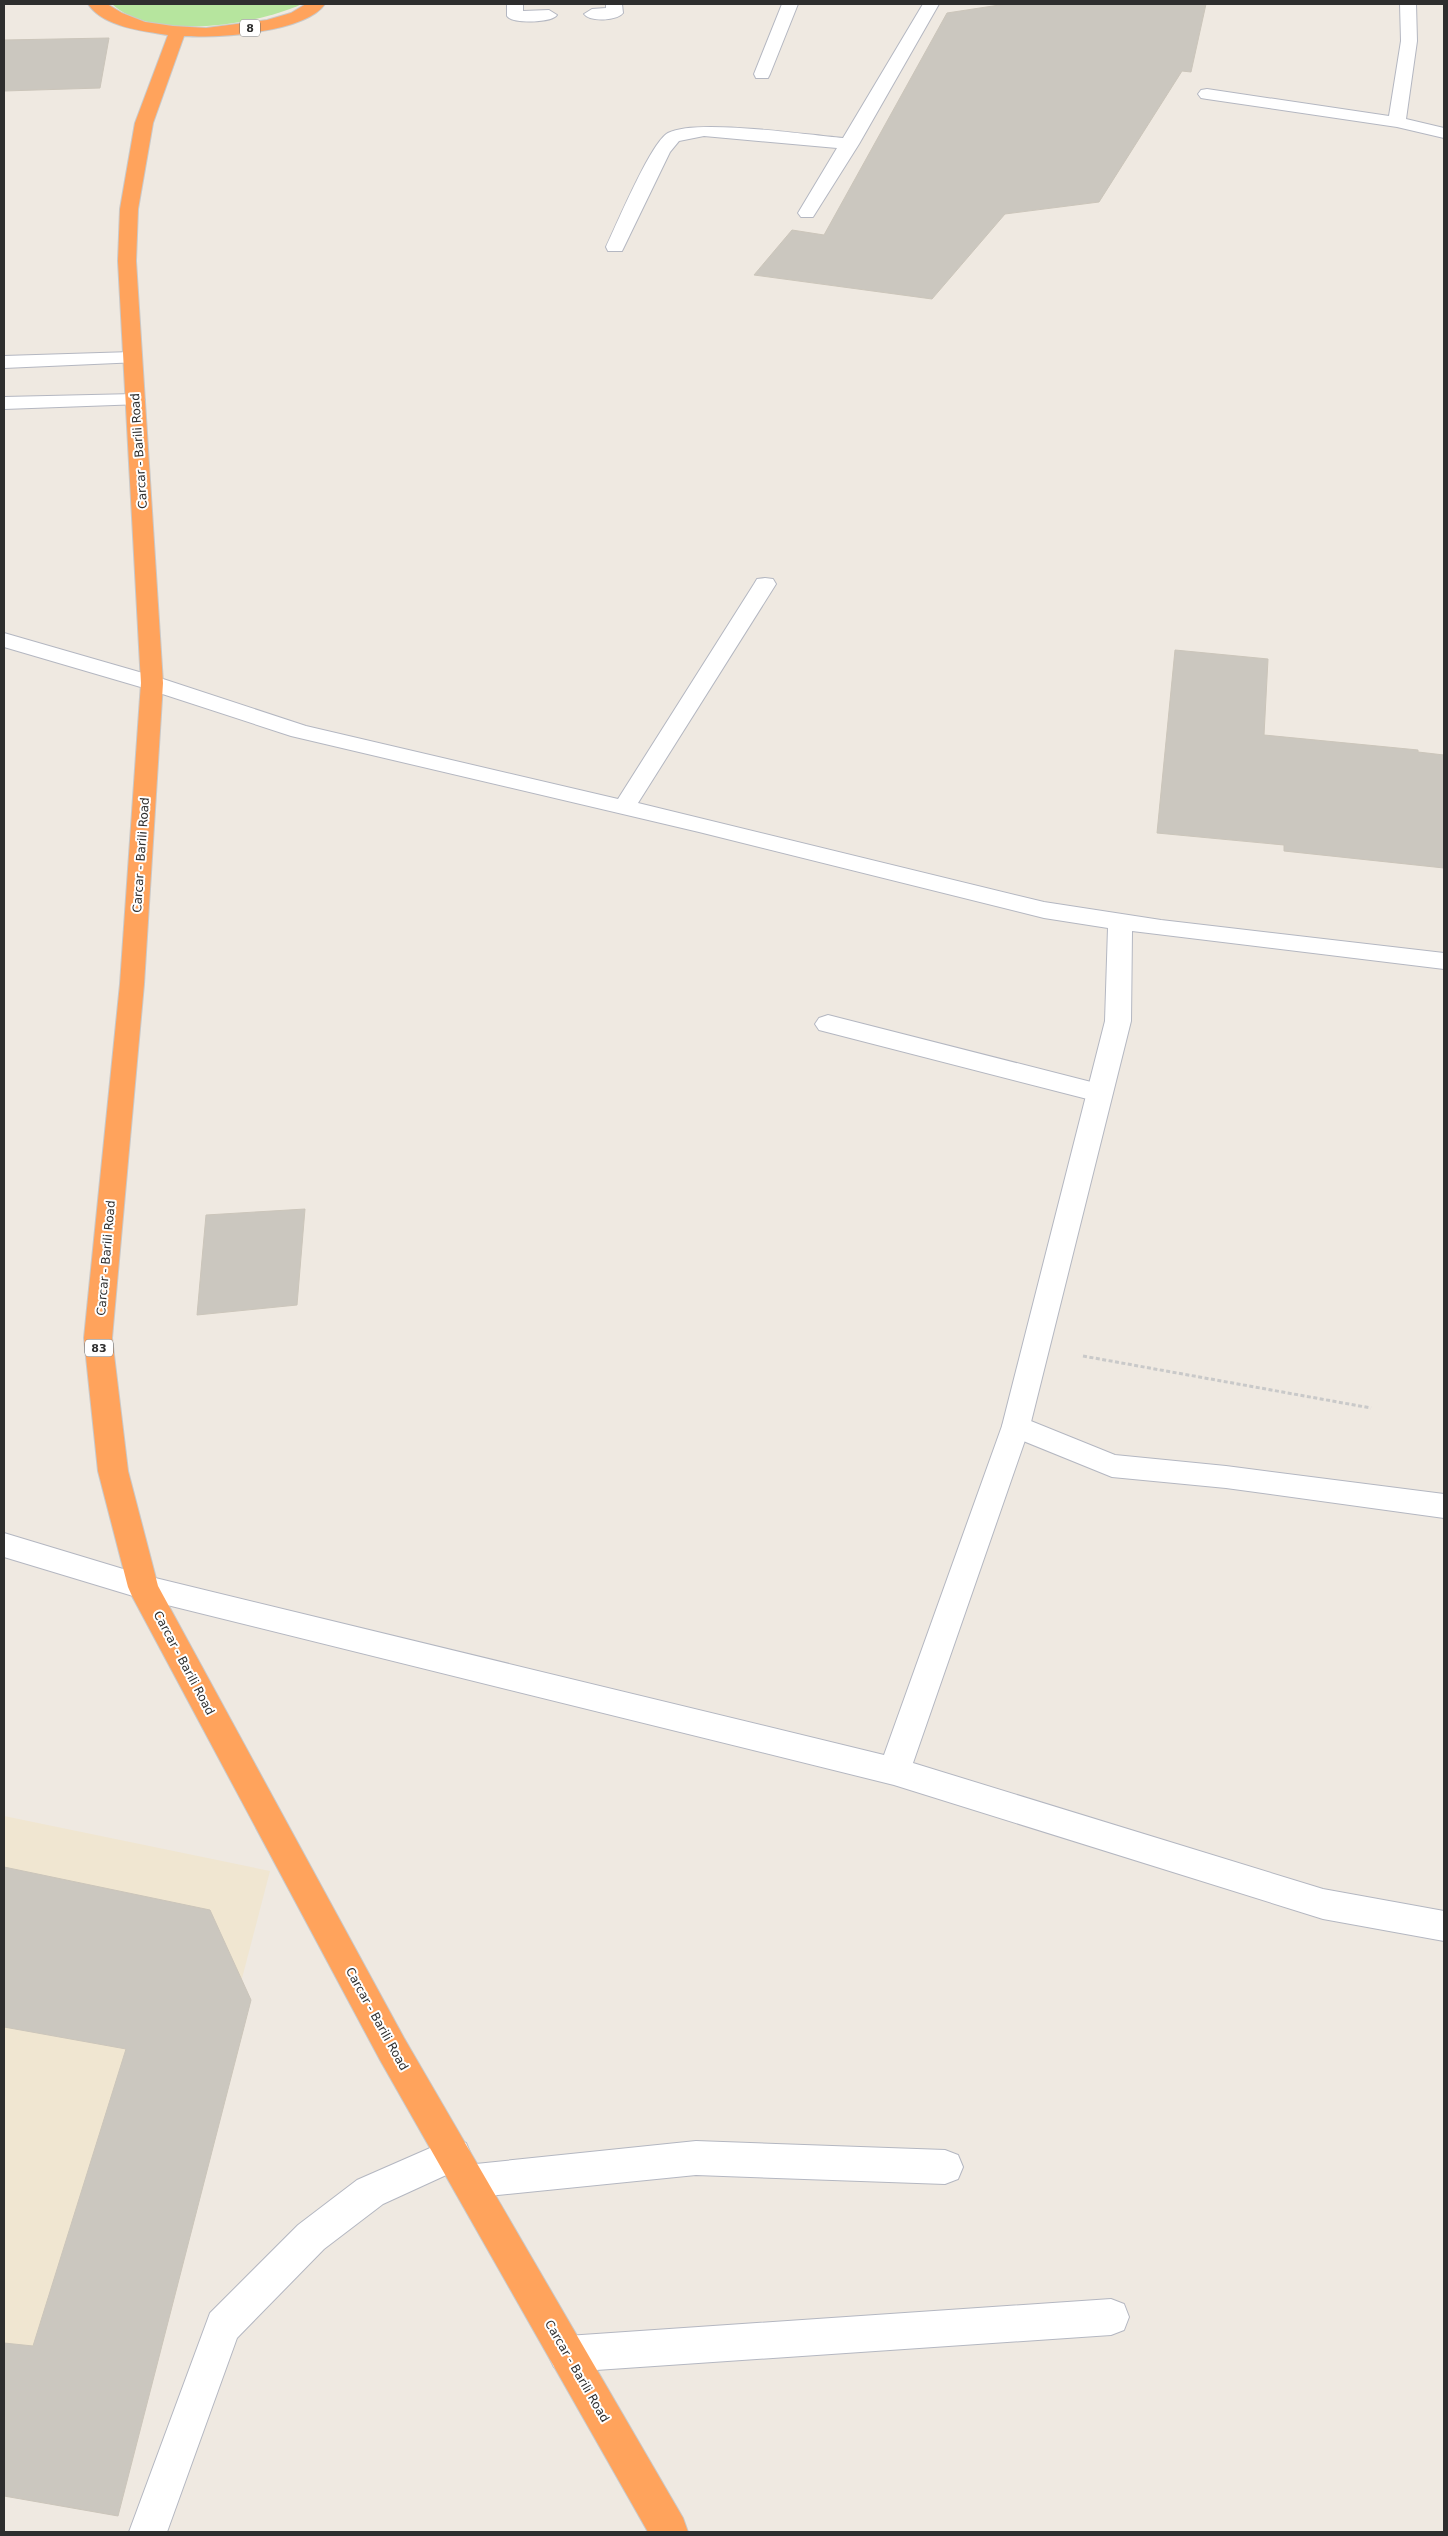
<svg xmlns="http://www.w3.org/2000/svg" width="1448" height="2536" viewBox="0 0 1448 2536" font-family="'DejaVu Sans',sans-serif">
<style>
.education{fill:#f0e6d1}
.green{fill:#b6e59e}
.building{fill:#cbc7bf;stroke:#cbc5ba}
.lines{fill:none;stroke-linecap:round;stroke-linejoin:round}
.lane-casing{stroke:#b4b7c1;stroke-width:2}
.street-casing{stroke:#b4b7c1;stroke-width:2}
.highway-casing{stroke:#c9c9c9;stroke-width:2}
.path{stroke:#c9c9c9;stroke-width:3;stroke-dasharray:4 2.5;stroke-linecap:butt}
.lane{fill:#fff;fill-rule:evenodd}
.street{fill:#fff;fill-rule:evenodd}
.highway{fill:#ffa35c;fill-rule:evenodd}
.labels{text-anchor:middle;stroke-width:4;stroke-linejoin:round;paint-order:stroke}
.shield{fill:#fff;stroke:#6d6d6d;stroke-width:1}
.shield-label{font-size:11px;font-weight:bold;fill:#2e2e2e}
.street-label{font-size:12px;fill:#2e2e2e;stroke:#fff}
</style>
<rect width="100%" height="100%" fill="#efe9e1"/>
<!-- education -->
<path class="education" d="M 4,1816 L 270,1871 L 105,2504 L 4,2489 Z"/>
<!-- green -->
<path class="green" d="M 112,4 L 302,4 C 256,25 153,42 112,4 Z"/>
<!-- building -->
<path class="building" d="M 1006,4 L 1206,4 L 1191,72 L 1182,71 L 1099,202 L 1005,214 L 932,299 L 754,275 L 792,230 L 824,235 L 947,13 Z
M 109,38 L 100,88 L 4,91 L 4,40 Z
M 1175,650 L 1268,659 L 1264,735 L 1418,750 L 1418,752 L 1444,755 L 1444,868 L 1284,851 L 1284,845 L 1157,833 Z
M 305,1209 L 297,1305 L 197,1315 L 206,1215 Z
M 4,1867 L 210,1910 L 251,2000 L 118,2516 L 4,2496 L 4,2343 L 33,2346 L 126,2049 L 4,2027 Z"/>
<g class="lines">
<!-- lane casing -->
<g class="lane-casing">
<path id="lane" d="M 507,4 L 523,4 L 523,11 L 549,10 L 557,15 C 552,23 512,24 507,16 Z
M 606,4 L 622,4 L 623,13 C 617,21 590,22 584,14 L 592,9 L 606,8 Z
M 782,4 L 798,4 L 770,74 L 768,78 L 756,78 L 754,74 Z
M 923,4 L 939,4 L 859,144 L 813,217 L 801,217 L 798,213 L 837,148 L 704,136 L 679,141 L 670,152 L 624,247 L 622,251 L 608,251 L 606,247 C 616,226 651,142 668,133 C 696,118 806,135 843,138 Z
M 132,352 L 139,354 L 142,358 L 139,362 L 4,368 L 4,356 Z
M 135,394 L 142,396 L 145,400 L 142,404 L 4,409 L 4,397 Z
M 828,1015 L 1099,1084 L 1108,1087 L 1112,1093 L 1108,1099 L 1099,1102 L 819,1030 L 815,1024 L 819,1018 Z
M 1016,1415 L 1115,1455 L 1226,1466 L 1444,1494 L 1444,1518 L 1226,1488 L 1112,1477 L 1006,1434 L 1002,1426 L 1006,1418 Z
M 1111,2299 L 1124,2304 L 1129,2317 L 1124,2330 L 1111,2335 L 567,2372 L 554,2367 L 548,2354 L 554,2341 L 567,2336 Z"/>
</g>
<!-- street casing -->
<g class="street-casing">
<path id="street" d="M 1400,4 L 1416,4 L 1417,41 L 1406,119 L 1444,128 L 1444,138 L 1397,127 L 1207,99 L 1201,98 L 1198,94 L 1201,90 L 1207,89 L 1389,116 L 1401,41 Z
M 765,578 L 773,579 L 776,584 L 638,803 L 1044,902 L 1161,920 L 1444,953 L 1444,969 L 1132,931 L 1131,1021 L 1030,1426 L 913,1763 L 1323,1889 L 1444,1911 L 1444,1941 L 1323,1919 L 894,1785 L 143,1599 L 4,1557 L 4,1533 L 143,1575 L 884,1755 L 1002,1426 L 1105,1021 L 1108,928 L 1044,918 L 699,832 L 291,736 L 144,688 L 4,647 L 4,633 L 160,678 L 306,726 L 618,799 L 754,584 L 757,579 Z
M 453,2138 L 466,2143 L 471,2155 L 466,2165 L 696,2141 L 945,2150 L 958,2155 L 963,2167 L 958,2179 L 945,2184 L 696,2175 L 469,2198 L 456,2193 L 451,2181 L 455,2171 L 383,2204 L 324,2249 L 237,2338 L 167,2532 L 129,2532 L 210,2313 L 298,2225 L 357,2180 Z"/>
</g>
<!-- highway casing -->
<g class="highway-casing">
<path id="highway" d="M 88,4 L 107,4 L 122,13 L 145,22 L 173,26 L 206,28 L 267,20 L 291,13 L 306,4 L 325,4 C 305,33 217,38 184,36 L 153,123 L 138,209 L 136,261 L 163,683 L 144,984 L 112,1338 L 128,1471 L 158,1586 L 404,2038 L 683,2518 L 688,2532 L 648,2532 L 380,2060 L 132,1596 L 128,1587 L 98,1471 L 84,1338 L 120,984 L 141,683 L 118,261 L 120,209 L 135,123 L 168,35 C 143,31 103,27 88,4 Z"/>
</g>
<!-- path -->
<path class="path" d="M 1083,1356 L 1371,1408"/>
<!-- lane -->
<use href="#lane" class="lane"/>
<!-- street -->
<use href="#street" class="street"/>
<!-- highway -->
<use href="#highway" class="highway"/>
</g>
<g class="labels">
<!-- shield labels -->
<g class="shield">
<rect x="240" y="19.5" width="20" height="17" rx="4"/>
<rect x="85" y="1339.5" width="28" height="17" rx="4"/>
</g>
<g class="shield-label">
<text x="250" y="32">8</text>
<text x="99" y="1352">83</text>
</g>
<!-- street labels -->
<g class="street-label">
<text transform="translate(139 451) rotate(-94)" y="4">Carcar - Barili Road</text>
<text transform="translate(141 855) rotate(-86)" y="4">Carcar - Barili Road</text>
<text transform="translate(106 1258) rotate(-85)" y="4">Carcar - Barili Road</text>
<text transform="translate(184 1663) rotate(62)" y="4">Carcar - Barili Road</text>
<text transform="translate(377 2019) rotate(61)" y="4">Carcar - Barili Road</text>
<text transform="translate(577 2371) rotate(60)" y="4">Carcar - Barili Road</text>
</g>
</g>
<!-- border -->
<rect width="1448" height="2536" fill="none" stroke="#2e2e2e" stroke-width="10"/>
</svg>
